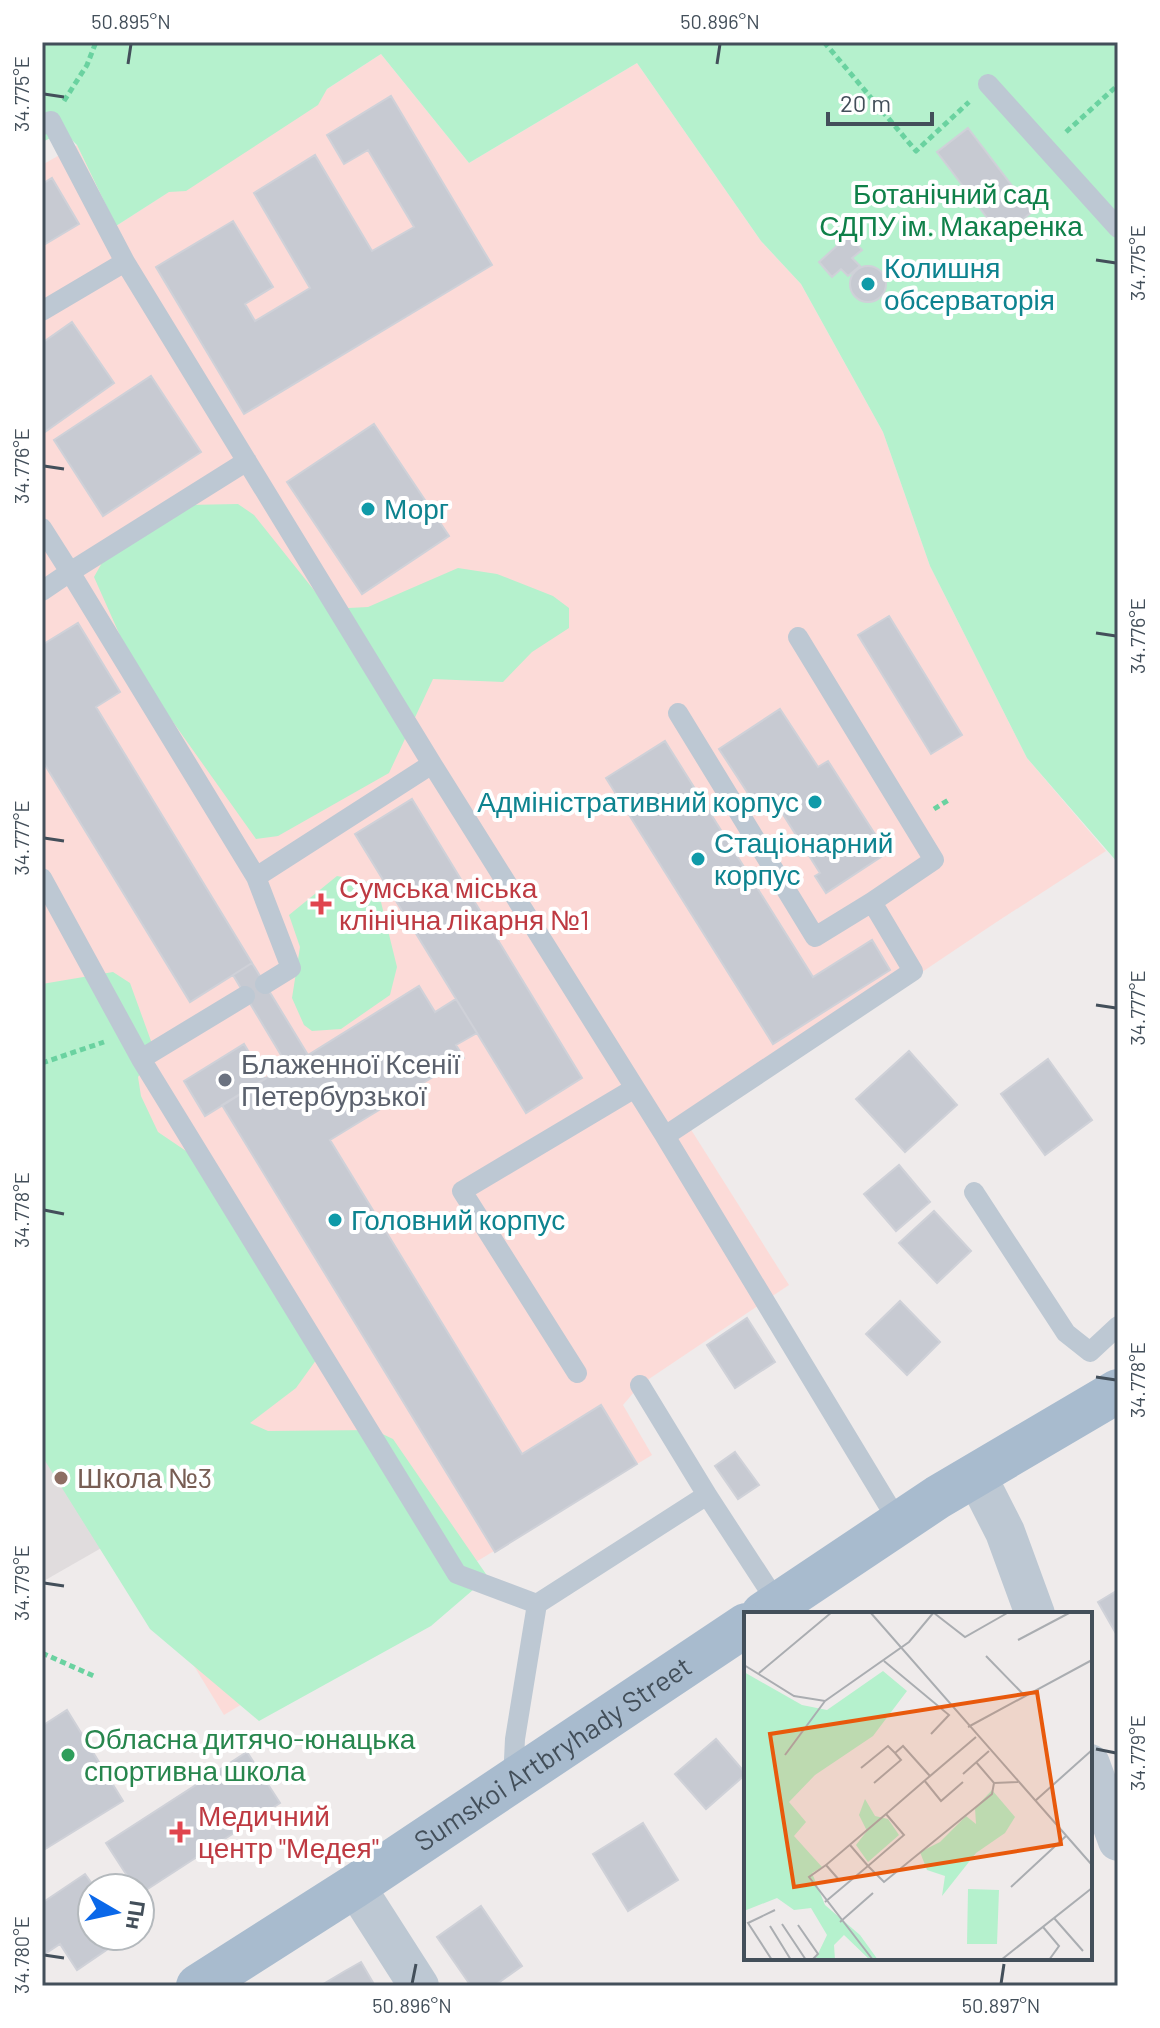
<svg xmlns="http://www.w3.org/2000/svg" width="1160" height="2028" viewBox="0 0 1160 2028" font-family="Barlow,sans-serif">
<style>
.education{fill:#e0dcdd}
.medical{fill:#fcdbd8}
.green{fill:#b5f1cd}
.building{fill:#c7cad2;stroke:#cfd1d8;stroke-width:2}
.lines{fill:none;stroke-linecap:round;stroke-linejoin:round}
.path{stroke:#6ad2a0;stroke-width:5;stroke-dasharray:6 4;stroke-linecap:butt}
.service{stroke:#bdc8d3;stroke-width:20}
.minor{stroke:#bdc8d3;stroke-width:40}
.primary{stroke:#a8bbce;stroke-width:44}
.ticks{fill:none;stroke:#434f5a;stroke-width:3}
.culture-dot{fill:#0f9aa8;stroke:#fff;stroke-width:3}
.health-dot{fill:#e0444e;stroke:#fff;stroke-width:3}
.worship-dot{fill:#6b7280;stroke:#fff;stroke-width:3}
.education-dot{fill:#8d6e63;stroke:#fff;stroke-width:3}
.leisure-dot{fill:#2e9e5b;stroke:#fff;stroke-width:3}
.labels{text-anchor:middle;stroke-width:8;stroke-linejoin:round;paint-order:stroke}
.park-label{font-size:28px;fill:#0f8049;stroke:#fff}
.culture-label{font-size:28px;fill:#0d838f;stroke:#fff;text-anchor:start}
.health-label{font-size:28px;fill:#be3a42;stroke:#fff;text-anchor:start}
.worship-label{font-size:28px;fill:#5b616d;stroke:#fff;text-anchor:start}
.education-label{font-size:28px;fill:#785e54;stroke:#fff;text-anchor:start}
.leisure-label{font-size:28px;fill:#27864d;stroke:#fff;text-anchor:start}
.street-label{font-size:28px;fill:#434f5a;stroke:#fff}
.inset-road{fill:none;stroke:#aaadb1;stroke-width:2}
.view{fill:#e8590c;fill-opacity:0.15;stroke:#e8590c;stroke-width:4}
.inset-edge{fill:none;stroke:#434f5a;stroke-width:4}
.neatline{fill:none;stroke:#434f5a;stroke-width:3}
.ticks-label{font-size:20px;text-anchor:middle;fill:#434f5a}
</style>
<rect width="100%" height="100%" fill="#efebeb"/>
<!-- education -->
<path class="education" d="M 42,1417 L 117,1539 L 42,1582 Z"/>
<!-- medical -->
<path class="medical" d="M 381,54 L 469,163 L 637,63 L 761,241 L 801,284 L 883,432 L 930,566 L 1027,758 L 1106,851 L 992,925 L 690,1128 L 789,1285 L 640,1385 L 623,1405 L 652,1455 L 224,1715 L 42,1417 L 42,165 L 77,145 L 116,226 Z"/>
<!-- green -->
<path class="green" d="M 42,42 L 1118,42 L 1118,863 L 1027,758 L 930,566 L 883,432 L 801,284 L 761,241 L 637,63 L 469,163 L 381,54 L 327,89 L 318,105 L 186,191 L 169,192 L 116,226 L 77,145 L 64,132 L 42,142 Z
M 238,504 L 254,515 L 329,609 L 368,607 L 458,568 L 497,574 L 553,596 L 569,608 L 569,628 L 532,652 L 503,682 L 433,679 L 389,773 L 278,836 L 256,839 L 134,667 L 94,577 L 108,552 L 186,505 Z
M 337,876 L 368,882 L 380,898 L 397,967 L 390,995 L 341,1029 L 312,1031 L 304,1025 L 292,998 L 300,947 L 289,915 Z
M 113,972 L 130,983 L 151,1041 L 150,1060 L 138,1077 L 141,1096 L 158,1132 L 217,1172 L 319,1356 L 296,1388 L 250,1423 L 268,1431 L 374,1430 L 393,1439 L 488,1577 L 431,1626 L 259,1721 L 150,1629 L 42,1456 L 42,984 Z"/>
<!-- building -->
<path class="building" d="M 391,96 L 492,265 L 244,414 L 156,267 L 233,221 L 273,287 L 245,304 L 255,321 L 310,288 L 254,193 L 315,155 L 372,251 L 414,227 L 368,150 L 344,164 L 327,135 Z
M 968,128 L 1032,212 L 1001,236 L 937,152 Z
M 52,178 L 79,224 L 42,246 L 42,184 Z
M 849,235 L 862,250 L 852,258 L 860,266 L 848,276 L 841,269 L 832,277 L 819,262 Z
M850 284a18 18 0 1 1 36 0a18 18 0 1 1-36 0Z
M 72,322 L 114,383 L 42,434 L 42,343 Z
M 151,376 L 201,452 L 103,516 L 54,440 Z
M 374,424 L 449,536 L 362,594 L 287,482 Z
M 889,616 L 962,735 L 931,754 L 858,635 Z
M 78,623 L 120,692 L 96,707 L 252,963 L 190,1002 L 42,760 L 42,645 Z
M 780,709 L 818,767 L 828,761 L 887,853 L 826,893 L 815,876 L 820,873 L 772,797 L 757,807 L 719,749 Z
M 665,741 L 813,977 L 872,940 L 890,970 L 773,1044 L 606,778 Z
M 412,799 L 582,1078 L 526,1113 L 355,834 Z
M 252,963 L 308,1055 L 419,986 L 435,1012 L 456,999 L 477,1033 L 456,1045 L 464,1058 L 330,1140 L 522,1454 L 601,1405 L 637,1464 L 495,1552 L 222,1105 L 287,1065 L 233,975 Z
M 244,1044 L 265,1079 L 205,1116 L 184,1081 Z
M 909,1051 L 957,1105 L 905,1152 L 856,1099 Z
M 1048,1059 L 1092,1120 L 1045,1155 L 1001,1094 Z
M 899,1165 L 930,1202 L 896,1231 L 864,1194 Z
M 934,1211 L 971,1251 L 937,1283 L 899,1243 Z
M 900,1301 L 940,1342 L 907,1375 L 866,1334 Z
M 747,1318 L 775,1362 L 735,1388 L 707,1345 Z
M 735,1452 L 759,1485 L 738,1499 L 715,1466 Z
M 1118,1590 L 1118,1637 L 1098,1602 Z
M 67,1710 L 123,1801 L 42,1851 L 42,1726 Z
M 716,1739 L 746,1774 L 706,1809 L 675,1774 Z
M 247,1752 L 280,1803 L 140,1894 L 140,1888 L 135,1888 L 106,1843 Z
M 643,1823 L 678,1880 L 628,1911 L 593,1854 Z
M 85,1874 L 95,1888 L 92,1888 L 92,1936 L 127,1936 L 77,1970 L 60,1944 L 42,1956 L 42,1903 Z
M 481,1906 L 522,1966 L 494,1986 L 471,1986 L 437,1937 Z
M 361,1962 L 375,1986 L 320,1986 L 345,1971 Z"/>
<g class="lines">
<!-- path -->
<path class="path" d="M 824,42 L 916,151 L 969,102
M 64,101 L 87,65 L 96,42
M 1066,132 L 1118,85
M 934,809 L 950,799
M 42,1063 L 104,1042
M 42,1653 L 96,1677"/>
<!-- service -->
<path class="service" d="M 988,84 L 1118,228
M 42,125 L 51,121 L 125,262
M 42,311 L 125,262 L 432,764
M 42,528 L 70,572 L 247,461
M 42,591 L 70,572 L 256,877 L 432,764 L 665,1136
M 798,637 L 934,860 L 872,902
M 678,713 L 815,937 L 872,902 L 913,971 L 665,1136 L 899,1523
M 256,877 L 291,968 L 265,984
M 42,878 L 141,1059 L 457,1574 L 537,1604
M 141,1059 L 245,996
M 974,1192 L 1066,1333 L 1090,1352 L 1118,1326
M 577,1373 L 462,1191 L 635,1088
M 640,1385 L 707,1495 L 778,1604
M 513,1780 L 515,1739 L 537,1604 L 707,1495"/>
<!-- minor -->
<path class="minor" d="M 976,1475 L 1005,1532 L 1035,1614
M 1090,1764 L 1118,1841
M 355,1886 L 419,1986"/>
<!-- primary -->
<g class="primary">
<path d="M 763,1614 L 938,1497 L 1118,1391"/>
<path id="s1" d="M 198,1986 L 355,1886 L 746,1625"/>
</g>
</g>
<!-- ticks -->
<path class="ticks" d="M 128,64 L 131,44M 717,64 L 720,44M 44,94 L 64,97M 1096,260 L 1116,263M 44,466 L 64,469M 1096,633 L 1116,636M 44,838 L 64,841M 1096,1005 L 1116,1008M 44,1210 L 64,1214M 1096,1377 L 1116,1380M 44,1583 L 64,1586M 1096,1749 L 1116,1753M 44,1955 L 64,1958M 412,1984 L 416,1964M 1001,1984 L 1004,1964"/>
<!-- markers -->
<g class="culture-dot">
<circle cx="868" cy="284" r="8"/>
<circle cx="368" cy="509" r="8"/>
<circle cx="815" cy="802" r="8"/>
<circle cx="698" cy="859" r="8"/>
<circle cx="335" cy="1220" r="8"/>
</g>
<g class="health-dot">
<path d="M317 892h8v8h8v8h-8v8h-8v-8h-8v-8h8z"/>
<path d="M176 1820h8v8h8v8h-8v8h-8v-8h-8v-8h8z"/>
</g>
<circle class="worship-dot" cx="225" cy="1080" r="8"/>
<circle class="education-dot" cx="61" cy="1478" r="8"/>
<circle class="leisure-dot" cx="68" cy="1755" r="8"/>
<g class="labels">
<!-- park labels -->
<g class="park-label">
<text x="951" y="204">Ботанічний сад<tspan x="951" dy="32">СДПУ ім. Макаренка</tspan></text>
</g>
<!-- culture labels -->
<g class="culture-label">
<text x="884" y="278">Колишня<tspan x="884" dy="32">обсерваторія</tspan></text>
<text x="384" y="519">Морг</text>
<text x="799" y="812" text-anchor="end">Адміністративний корпус</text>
<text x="714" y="853">Стаціонарний<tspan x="714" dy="32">корпус</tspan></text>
<text x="351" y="1230">Головний корпус</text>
</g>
<!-- health labels -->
<g class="health-label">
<text x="339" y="898">Сумська міська<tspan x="339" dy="32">клінічна лікарня №1</tspan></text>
<text x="198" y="1826">Медичний<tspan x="198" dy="32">центр "Медея"</tspan></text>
</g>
<!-- worship labels -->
<g class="worship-label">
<text x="241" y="1074">Блаженної Ксенії<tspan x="241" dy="32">Петербурзької</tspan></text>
</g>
<!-- education labels -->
<g class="education-label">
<text x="77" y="1488">Школа №3</text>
</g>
<!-- leisure labels -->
<g class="leisure-label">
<text x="84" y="1749">Обласна дитячо-юнацька<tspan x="84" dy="32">спортивна школа</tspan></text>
</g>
<!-- street labels -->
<g class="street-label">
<text dy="10" stroke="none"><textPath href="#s1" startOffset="424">Sumskoi Artbryhady Street</textPath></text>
</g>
</g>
<!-- overview -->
<g transform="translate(744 1612)">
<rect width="348" height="348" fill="#efebeb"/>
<path d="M 139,59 L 163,79 L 129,124 L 71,163 L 45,190 L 62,210 L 50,224 L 78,255 L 68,261 L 81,293 L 116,323 L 134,348 L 126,348 L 100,323 L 90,333 L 91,348 L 71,348 L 83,323 L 67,296 L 50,298 L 33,286 L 0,299 L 0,60 L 58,93 L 83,98 ZM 248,178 L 271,205 L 261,221 L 232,241 L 198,284 L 201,264 L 183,258 L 176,240 L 196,230 L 222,204 L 232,212 L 231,196 ZM 121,187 L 131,204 L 144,207 L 155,223 L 124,250 L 112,233 L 123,219 L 115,203 ZM 224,277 L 255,278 L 253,332 L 223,332 Z" fill="#b5f1cd"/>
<path class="inset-road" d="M 126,0 L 348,253M 190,1 L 221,25 L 265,0M 274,28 L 327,0M 242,44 L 280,83M 140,49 L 205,103 L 187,122M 0,53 L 50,84 L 81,89 L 165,30 L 190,0M 15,61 L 88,0M 224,115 L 348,48M 41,143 L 81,89M 232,150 L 250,171 L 274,170M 117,156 L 144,134 L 151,141M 219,162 L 245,139M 186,164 L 142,202 L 160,223 L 124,254 L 140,270 L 248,182 L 250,171M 180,168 L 197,189 L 219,170M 130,171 L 157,148 L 151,141 L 159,134 L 186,164 L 232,125M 291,189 L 348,138M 82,253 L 65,265 L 129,348M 96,269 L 82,253 L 142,202M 267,275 L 322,224M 81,290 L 124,254 L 106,233M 310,306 L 339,339M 96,310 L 129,281M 38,312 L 62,348M 54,313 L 74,342 L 68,348M 26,314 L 47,348M 299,315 L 315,334 L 305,348M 28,348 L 4,311 L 31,298M 257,348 L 348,276"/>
<path class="view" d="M 293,80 L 317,232 L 50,275 L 26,122 Z"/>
<rect width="348" height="348" class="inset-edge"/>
</g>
<!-- border -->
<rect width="1160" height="2028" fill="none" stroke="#ffffff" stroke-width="88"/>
<!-- north arrow -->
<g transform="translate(116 1912) rotate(99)"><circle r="38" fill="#ffffff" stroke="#b4b9bd" stroke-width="2"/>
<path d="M0-6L14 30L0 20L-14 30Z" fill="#0b68e9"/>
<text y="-12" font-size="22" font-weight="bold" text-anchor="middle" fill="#434f5a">Пн</text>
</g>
<!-- scale -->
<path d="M828 112v12h104v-12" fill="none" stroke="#434f5a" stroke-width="4"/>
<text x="840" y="112" font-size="24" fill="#434f5a" stroke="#ffffff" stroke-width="6" paint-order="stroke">20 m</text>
<rect x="44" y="44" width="1072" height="1940" class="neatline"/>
<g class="ticks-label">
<text x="131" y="29">50.895°N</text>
<text x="720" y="29">50.896°N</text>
<text transform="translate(22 94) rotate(-90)" y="7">34.775°E</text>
<text transform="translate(1138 263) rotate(-90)" y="7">34.775°E</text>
<text transform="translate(22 466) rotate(-90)" y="7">34.776°E</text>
<text transform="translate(1138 636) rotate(-90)" y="7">34.776°E</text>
<text transform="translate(22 838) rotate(-90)" y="7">34.777°E</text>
<text transform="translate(1138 1008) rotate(-90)" y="7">34.777°E</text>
<text transform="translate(22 1210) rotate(-90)" y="7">34.778°E</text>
<text transform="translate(1138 1380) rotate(-90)" y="7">34.778°E</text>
<text transform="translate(22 1583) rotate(-90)" y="7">34.779°E</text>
<text transform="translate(1138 1753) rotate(-90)" y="7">34.779°E</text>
<text transform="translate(22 1955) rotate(-90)" y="7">34.780°E</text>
<text x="412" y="2013">50.896°N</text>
<text x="1001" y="2013">50.897°N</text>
</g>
</svg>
